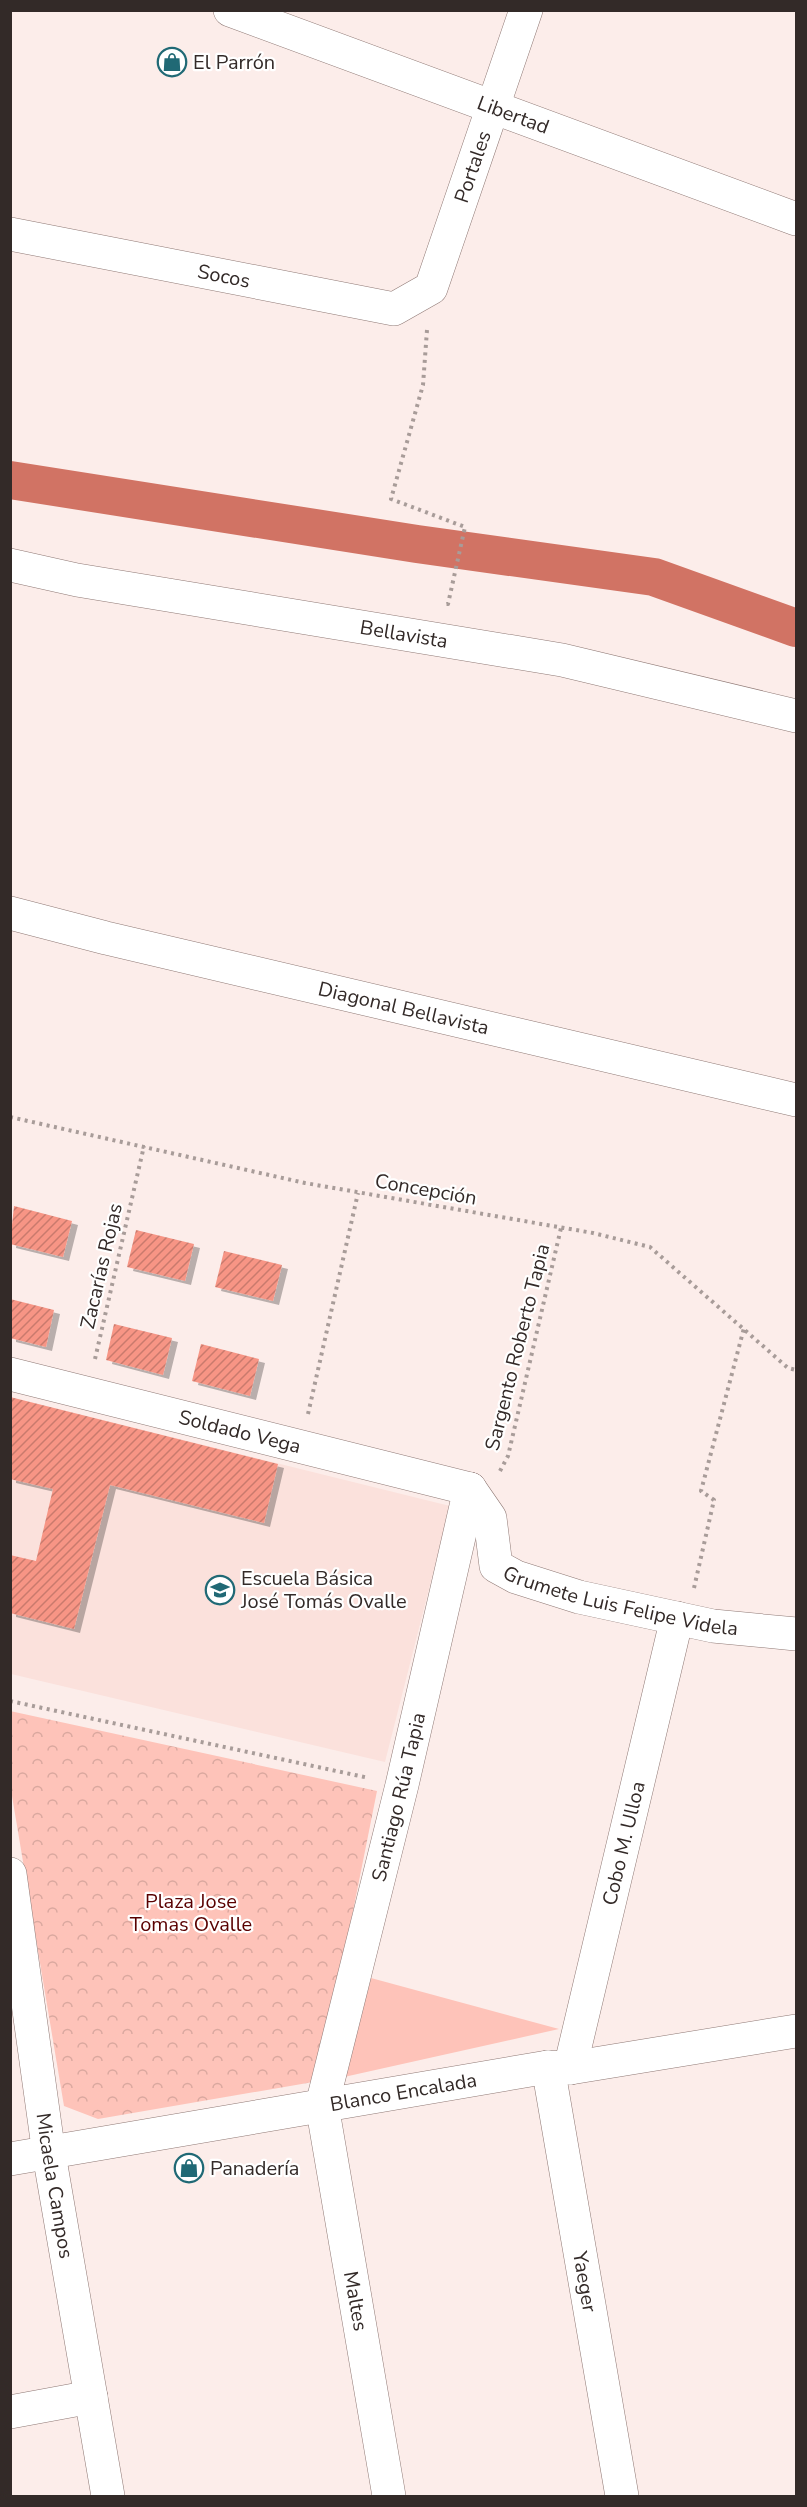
<svg xmlns="http://www.w3.org/2000/svg" width="807" height="2507" viewBox="0 0 807 2507" font-family="'Nunito Sans',sans-serif">
<style>
.built{fill:#fbe1dc}
.green{fill:#fec3b9}
.forest{fill:url(#forest-crowns)}
.lines{fill:none;stroke-linecap:round;stroke-linejoin:round}
.canal{stroke:#d17364;stroke-width:38}
.building{fill:url(#building-hatch);filter:url(#shadow)}
.street-casing{stroke:#8f7975;stroke-width:34}
.secondary-casing{stroke:#8f7975;stroke-width:34}
.primary-casing{stroke:#8f7975;stroke-width:34}
.path{stroke:#a89c99;stroke-width:4;stroke-dasharray:3 4.5;stroke-linecap:butt}
.street{stroke:#fff;stroke-width:33}
.secondary{stroke:#fff;stroke-width:33}
.primary{stroke:#fff;stroke-width:33}
.labels{text-anchor:middle;stroke-width:4.5;stroke-linejoin:round;paint-order:stroke}
.poi-label{font-size:20px;fill:#332a28;stroke:#fff;text-anchor:start}
.street-label{font-size:20px;fill:#332a28;stroke:#fff}
.park-label{font-size:20px;fill:#590000;stroke:#fff}
</style>
<defs>
<pattern id="forest-crowns" width="20" height="18" patternUnits="userSpaceOnUse" patternTransform="scale(1.5)"><rect width="20" height="18" fill="#fec3b9"/><path d="M2 6a3 3 0 1 1 6 0M12 15a3 3 0 1 1 6 0" fill="none" stroke="#daa89f"/></pattern>
<pattern id="building-hatch" width="6" height="6" patternUnits="userSpaceOnUse" patternTransform="scale(1.5)"><rect width="6" height="6" fill="#f79585"/><path d="M-1 1l2-2M0 6l6-6M5 7l2-2" fill="none" stroke="#c97a6d"/></pattern>
<filter id="shadow"><feDropShadow dx="6" dy="4" stdDeviation="0" flood-color="#0004"/></filter>
</defs>
<rect width="100%" height="100%" fill="#fcedea"/>
<!-- built -->
<path class="built" d="M 10,1397 L 450,1506 L 385,1762 L 11,1674 Z"/>
<!-- green -->
<path class="green" d="M 371,1978 L 559,2029 L 344,2077 Z"/>
<!-- forest -->
<path class="forest" d="M 10,1711 L 377,1791 L 319,2081 L 98,2119 L 64,2106 L 11,1790 Z"/>
<g class="lines">
<!-- canal -->
<path class="canal" d="M 10,480 L 417,544 L 654,577 L 796,628"/>
</g>
<!-- building -->
<path class="building" d="M 14,1206 L 72,1221 L 63,1257 L 10,1244 Z
M 136,1230 L 194,1244 L 185,1281 L 127,1267 Z
M 224,1251 L 282,1265 L 273,1301 L 215,1287 Z
M 10,1299 L 54,1310 L 46,1347 L 10,1338 Z
M 114,1324 L 172,1338 L 163,1375 L 106,1360 Z
M 201,1344 L 259,1359 L 250,1396 L 192,1381 Z
M 10,1397 L 278,1464 L 264,1523 L 110,1485 L 74,1629 L 10,1613 L 10,1555 L 36,1561 L 53,1489 L 10,1479 Z"/>
<g class="lines">
<!-- street casing -->
<g class="street-casing">
<g id="street">
<path id="s1" d="M 10,234 L 394,309 L 431,288 L 526,10"/>
<path id="s2" d="M 10,565 L 77,580 L 562,660 L 796,716"/>
<path id="s3" d="M 10,1374 L 470,1489"/>
<path id="s4" d="M 470,1489 L 490,1518 L 496,1566 L 516,1577 L 579,1597 L 713,1626 L 796,1634"/>
<path id="s5" d="M 548,2067 L 622,2496"/>
<path id="s6" d="M 570,2068 L 677,1618"/>
<path d="M 10,2412 L 91,2397"/>
<path id="s7" d="M 389,2496 L 322,2105 L 402,1785 L 470,1489"/>
</g>
</g>
<!-- secondary casing -->
<g class="secondary-casing">
<g id="secondary">
<path id="s8" d="M 10,913 L 106,938 L 796,1100"/>
<path id="s9" d="M 10,1874 L 49,2154 L 108,2496"/>
<path id="s10" d="M 10,2159 L 548,2067 L 570,2068 L 796,2031"/>
</g>
</g>
<!-- primary casing -->
<g class="primary-casing">
<g id="primary">
<path id="s11" d="M 230,10 L 796,219"/>
</g>
</g>
<!-- path -->
<path class="path" d="M 427,330 L 423,385 L 391,499 L 465,527 L 448,604 L 446,604
M 10,1117 L 305,1183 L 593,1233 L 650,1247 L 788,1368 L 796,1370
M 95,1359 L 144,1146
M 308,1414 L 358,1193
M 500,1471 L 508,1456 L 561,1228
M 694,1588 L 714,1500 L 701,1491 L 744,1328
M 10,1701 L 369,1778"/>
<!-- street -->
<use href="#street" class="street"/>
<!-- secondary -->
<use href="#secondary" class="secondary"/>
<!-- primary -->
<use href="#primary" class="primary"/>
</g>
<!-- icons -->
<defs>
<g id="shop-ring" transform="scale(1.5)"><circle r="9.5" fill="#fff" stroke="#206975" stroke-width="1.5"/><path d="M-5-2.5h2.3a2.7 3.5 0 0 1 5.4 0H5L5.5 6h-11ZM-1.5-2.5h3a1.5 2.3 0 0 0-3 0Z" fill="#206975"/></g>
<g id="school-ring" transform="scale(1.5)"><circle r="9.5" fill="#fff" stroke="#206975" stroke-width="1.5"/><path d="M0-5L7-2L0 1L-7-2ZM-4 1L0 2.5L4 1V4Q0 6-4 4Z" fill="#206975"/></g>
</defs>
<g fill-rule="evenodd">
<use href="#shop-ring" x="172" y="62"/>
<use href="#school-ring" x="220" y="1590"/>
<use href="#shop-ring" x="189" y="2168"/>
</g>
<g class="labels">
<!-- poi labels -->
<g class="poi-label">
<text x="193" y="69">El Parrón</text>
<text x="241" y="1585">Escuela Básica<tspan x="241" dy="23">José Tomás Ovalle</tspan></text>
<text x="210" y="2175">Panadería</text>
</g>
<!-- street labels -->
<g class="street-label">
<text dy="7" stroke="none"><textPath href="#s11" startOffset="302">Libertad</textPath></text>
<text dy="7" stroke="none"><textPath href="#s1" startOffset="562">Portales</textPath></text>
<text dy="7" stroke="none"><textPath href="#s1" startOffset="218">Socos</textPath></text>
<text dy="7" stroke="none"><textPath href="#s2" startOffset="400">Bellavista</textPath></text>
<text dy="7" stroke="none"><textPath href="#s8" startOffset="405">Diagonal Bellavista</textPath></text>
<text transform="translate(426 1189) rotate(10)" y="7">Concepción</text>
<text transform="translate(101 1266) rotate(-77)" y="7">Zacarías Rojas</text>
<text transform="translate(517 1347) rotate(-76)" y="7">Sargento Roberto Tapia</text>
<text dy="7" stroke="none"><textPath href="#s3" startOffset="237">Soldado Vega</textPath></text>
<text dy="7" stroke="none"><textPath href="#s4" startOffset="214">Grumete Luis Felipe Videla</textPath></text>
<text dy="7" stroke="none"><textPath href="#s7" startOffset="714">Santiago Rúa Tapia</textPath></text>
<text dy="7" stroke="none"><textPath href="#s6" startOffset="231">Cobo M. Ulloa</textPath></text>
<text dy="7" stroke="none"><textPath href="#s10" startOffset="399">Blanco Encalada</textPath></text>
<text dy="7" stroke="none"><textPath href="#s9" startOffset="315">Micaela Campos</textPath></text>
<text dy="7" stroke="none"><textPath href="#s5" startOffset="218">Yaeger</textPath></text>
<text transform="translate(356 2301) rotate(80)" y="7">Maltes</text>
</g>
<!-- park labels -->
<g class="park-label">
<text x="191" y="1908">Plaza Jose<tspan x="191" dy="23">Tomas Ovalle</tspan></text>
</g>
</g>
<!-- border -->
<rect width="807" height="2507" fill="none" stroke="#332a28" stroke-width="24"/>
</svg>
